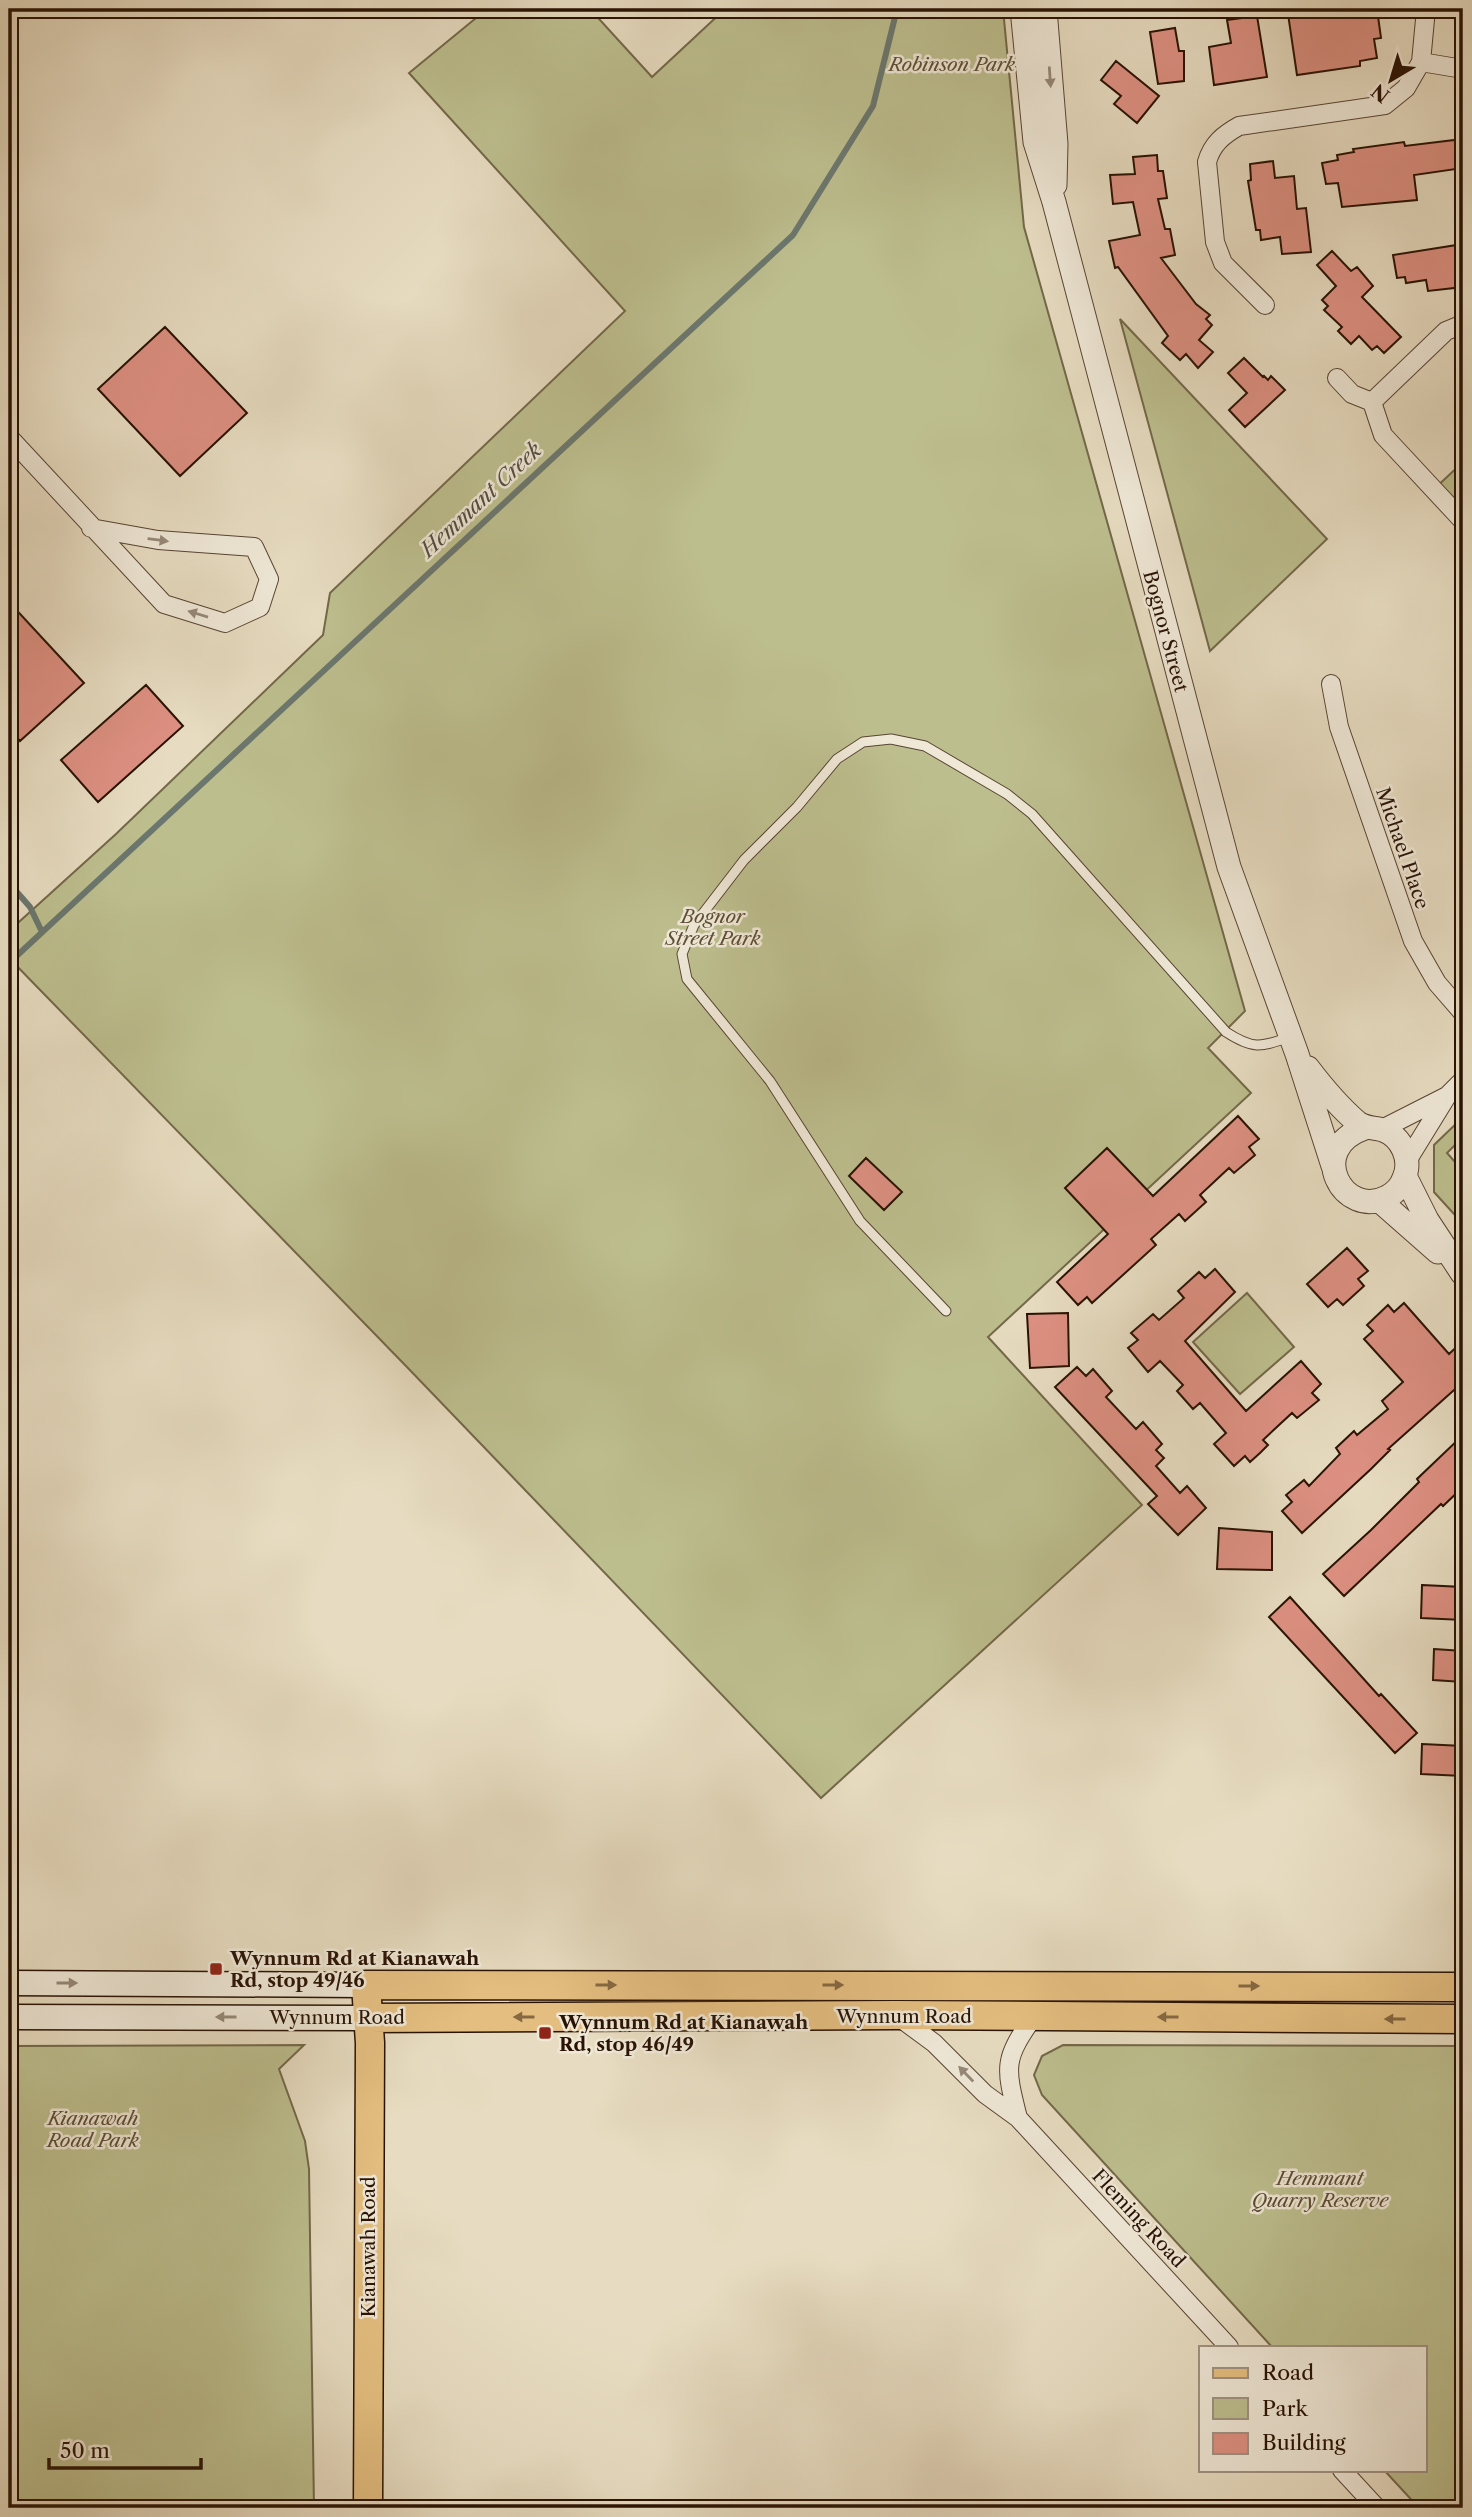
<svg xmlns="http://www.w3.org/2000/svg" width="1472" height="2517" viewBox="0 0 1472 2517" font-family="'Libre Caslon Text',serif">
<style>
.green{fill:#bdbe8e;stroke:#736849;stroke-width:2}
.lines{fill:none;stroke-linecap:round;stroke-linejoin:round}
.stream{stroke:#6b776e;stroke-width:6}
.building{fill:#dd9082;stroke:#291204;stroke-width:2}
.service-casing{stroke:#584433;stroke-width:11}
.minor-casing{stroke:#584433;stroke-width:20}
.tertiary-casing{stroke:#584433;stroke-width:25}
.secondary-casing{stroke:#291204;stroke-width:27}
.primary-casing{stroke:#291204;stroke-width:31}
.service{stroke:#efe8d7;stroke-width:9}
.minor{stroke:#efe8d7;stroke-width:18}
.tertiary{stroke:#efe8d7;stroke-width:23}
.secondary{stroke:#efe8d7;stroke-width:24}
.primary{stroke:#e4be80;stroke-width:28}
.oneway{fill:#968878}
.oneway2{fill:#866842}
.poi-dot{fill:#8f2418;stroke:#efe8d7;stroke-width:2.5}
.labels{text-anchor:middle;stroke-width:5;stroke-linejoin:round;paint-order:stroke}
.park-label{font-size:19px;font-style:italic;fill:#5d4e34;stroke:#efe8d7}
.street-label{font-size:19px;fill:#291204;stroke:#efe8d7}
.poi-label{font-size:19px;font-weight:bold;fill:#291204;stroke:#efe8d7;text-anchor:start}
.water-label{font-size:21px;font-style:italic;fill:#504d42;stroke:#efe8d7}
</style>
<rect width="100%" height="100%" fill="#e7dcc1"/>
<filter id="stains"><feTurbulence type="fractalNoise" baseFrequency=".00286" numOctaves="4"/><feColorMatrix values="0 0 0 0 .2 0 0 0 0 .09 0 0 0 0 .02 0 0 0 .5 -.17"/></filter>
<radialGradient id="worn" r=".72"><stop offset=".6" stop-color="#630" stop-opacity="0"/><stop offset="1" stop-color="#630" stop-opacity=".3"/></radialGradient>
<!-- green -->
<path class="green" d="M 487,9 L 590,9 L 652,77 L 725,9 L 1003,9 L 1024,227 L 1245,1011 L 1208,1048 L 1251,1093 L 988,1337 L 1142,1505 L 821,1798 L 405,1365 L 9,958 L 9,931 L 116,834 L 323,635 L 330,593 L 625,311 L 409,73 Z
M 1120,319 L 1327,539 L 1210,651 Z
M 1463,462 L 1463,521 L 1434,489 Z
M 1463,1117 L 1463,1137 L 1447,1153 L 1463,1171 L 1463,1224 L 1434,1192 L 1434,1145 Z
M 1247,1293 L 1294,1347 L 1240,1394 L 1193,1342 Z
M 304,2045 L 279,2069 L 305,2141 L 309,2169 L 314,2508 L 9,2508 L 9,2046 Z
M 1063,2045 L 1463,2046 L 1463,2508 L 1419,2508 L 1384,2470 L 1425,2470 L 1425,2347 L 1272,2347 L 1042,2095 L 1034,2075 L 1042,2056 Z"/>
<g class="lines">
<!-- stream -->
<path class="stream" d="M 9,883 L 30,907 L 42,932
M 9,963 L 793,235 L 873,106 L 897,9"/>
</g>
<!-- building -->
<path class="building" d="M 1332,9 L 1377,9 L 1381,38 L 1374,39 L 1377,58 L 1360,61 L 1360,66 L 1297,75 L 1288,14 Z
M 1257,16 L 1267,77 L 1214,85 L 1209,47 L 1231,43 L 1227,20 Z
M 1175,28 L 1179,51 L 1184,51 L 1184,81 L 1158,84 L 1150,32 Z
M 1116,61 L 1159,96 L 1137,123 L 1114,104 L 1121,96 L 1101,80 Z
M 1463,139 L 1463,168 L 1414,175 L 1417,200 L 1342,207 L 1338,183 L 1326,184 L 1322,163 L 1338,160 L 1337,155 L 1354,152 L 1353,149 L 1404,142 L 1405,146 Z
M 1157,155 L 1158,171 L 1163,171 L 1167,198 L 1158,199 L 1165,229 L 1170,229 L 1175,255 L 1161,258 L 1196,304 L 1210,315 L 1206,319 L 1212,325 L 1199,340 L 1213,352 L 1198,368 L 1186,354 L 1180,360 L 1162,343 L 1168,336 L 1118,267 L 1115,268 L 1109,241 L 1140,235 L 1133,202 L 1113,204 L 1110,175 L 1135,174 L 1133,157 Z
M 1273,161 L 1275,178 L 1294,176 L 1297,209 L 1306,208 L 1311,252 L 1282,254 L 1280,237 L 1261,240 L 1260,230 L 1256,230 L 1248,181 L 1251,180 L 1250,164 Z
M 1463,244 L 1463,287 L 1428,291 L 1426,280 L 1406,283 L 1405,277 L 1397,278 L 1393,255 Z
M 1332,251 L 1351,271 L 1357,267 L 1373,286 L 1362,297 L 1401,337 L 1384,353 L 1377,346 L 1372,350 L 1359,336 L 1351,344 L 1338,331 L 1342,327 L 1324,310 L 1328,306 L 1322,300 L 1336,286 L 1317,265 Z
M 165,327 L 247,413 L 180,476 L 98,389 Z
M 1244,358 L 1263,377 L 1264,376 L 1268,380 L 1271,376 L 1285,390 L 1245,427 L 1229,410 L 1247,393 L 1228,373 Z
M 9,602 L 84,683 L 20,741 L 9,729 Z
M 146,685 L 183,726 L 98,802 L 61,760 Z
M 1238,1116 L 1259,1139 L 1249,1147 L 1255,1155 L 1234,1173 L 1229,1168 L 1200,1195 L 1206,1202 L 1185,1221 L 1179,1214 L 1151,1239 L 1156,1245 L 1092,1303 L 1087,1297 L 1078,1305 L 1057,1282 L 1108,1234 L 1065,1188 L 1107,1148 L 1153,1196 Z
M 866,1158 L 902,1192 L 884,1210 L 849,1176 Z
M 1347,1248 L 1368,1271 L 1358,1279 L 1364,1286 L 1343,1305 L 1337,1299 L 1328,1307 L 1307,1284 Z
M 1215,1269 L 1235,1292 L 1185,1341 L 1246,1411 L 1301,1361 L 1321,1384 L 1312,1393 L 1319,1400 L 1297,1418 L 1292,1413 L 1263,1440 L 1268,1445 L 1260,1453 L 1250,1462 L 1245,1456 L 1234,1466 L 1214,1444 L 1226,1433 L 1200,1403 L 1193,1409 L 1177,1391 L 1183,1385 L 1160,1361 L 1148,1372 L 1128,1348 L 1138,1340 L 1131,1333 L 1153,1314 L 1159,1320 L 1184,1298 L 1178,1291 L 1199,1272 L 1205,1278 Z
M 1404,1303 L 1449,1354 L 1463,1341 L 1463,1382 L 1388,1449 L 1390,1450 L 1371,1469 L 1302,1533 L 1282,1511 L 1292,1502 L 1286,1495 L 1304,1480 L 1309,1486 L 1340,1454 L 1336,1448 L 1354,1431 L 1357,1435 L 1388,1409 L 1382,1401 L 1403,1382 L 1364,1339 L 1373,1331 L 1367,1325 L 1388,1305 L 1394,1312 Z
M 1068,1313 L 1069,1366 L 1030,1368 L 1027,1314 Z
M 1077,1367 L 1086,1376 L 1093,1369 L 1112,1391 L 1106,1397 L 1136,1429 L 1143,1422 L 1162,1444 L 1156,1450 L 1164,1458 L 1156,1466 L 1180,1493 L 1187,1486 L 1206,1508 L 1178,1535 L 1148,1504 L 1157,1496 L 1055,1387 Z
M 1463,1435 L 1463,1487 L 1443,1506 L 1441,1504 L 1344,1596 L 1323,1574 L 1371,1530 L 1419,1482 L 1417,1479 Z
M 1219,1528 L 1272,1532 L 1272,1570 L 1217,1569 Z
M 1422,1585 L 1463,1587 L 1463,1620 L 1421,1618 Z
M 1290,1597 L 1379,1696 L 1381,1694 L 1417,1733 L 1395,1753 L 1269,1617 Z
M 1434,1649 L 1463,1651 L 1463,1682 L 1433,1680 Z
M 1422,1744 L 1463,1746 L 1463,1776 L 1421,1774 Z"/>
<g class="lines">
<!-- service casing -->
<g class="service-casing">
<path id="service" d="M 946,1311 L 860,1221 L 770,1081 L 687,979 L 682,954 L 694,925 L 744,860 L 797,807 L 837,759 L 863,742 L 891,739 L 925,746 L 1007,794 L 1032,814 L 1226,1032 C 1252,1049 1261,1048 1289,1037"/>
</g>
<!-- minor casing -->
<g class="minor-casing">
<path id="minor" d="M 1421,62 L 1463,69
M 1265,305 L 1223,263 L 1215,242 L 1207,162 C 1212,144 1223,135 1239,126 L 1385,105 L 1406,88 L 1421,62 L 1426,9
M 1463,324 L 1446,331 L 1372,402 L 1383,435 L 1463,521
M 1337,378 L 1352,394 L 1372,402
M 9,437 L 164,604 L 225,623 L 260,607 L 269,579 L 254,547 L 158,540 L 91,528
M 1331,684 L 1339,727 L 1413,941 L 1437,983 L 1463,1013
M 1382,1129 L 1447,1096
M 1407,1161 L 1447,1096 L 1463,1080
M 896,2015 L 934,2043 L 985,2094 L 1018,2118 L 1229,2347
M 1018,2118 C 1005,2066 1003,2060 1034,2016
M 1342,2470 L 1377,2508"/>
</g>
<!-- tertiary casing -->
<g class="tertiary-casing">
<path id="tertiary" d="M 1022,9 L 1035,142 L 1054,202 L 1229,867 L 1297,1054 L 1333,1166
M 1045,9 L 1056,144 L 1055,185
M 1308,1068 C 1324,1089 1338,1106 1358,1123 C 1367,1129 1374,1127 1383,1130 C 1402,1137 1412,1160 1404,1178 C 1401,1187 1395,1193 1387,1197 C 1344,1220 1304,1149 1365,1128
M 1405,1176 L 1427,1220 L 1462,1273
M 1380,1201 L 1438,1252"/>
</g>
<!-- secondary casing -->
<g class="secondary-casing">
<path id="secondary" d="M 9,1983 L 366,1985
M 9,2017 L 368,2018"/>
</g>
<!-- primary casing -->
<g class="primary-casing">
<path id="primary" d="M 368,2018 L 896,2015 L 1463,2019
M 368,2508 L 370,2043 L 366,1985 L 1463,1987"/>
</g>
<!-- service -->
<use href="#service" class="service"/>
<!-- minor -->
<use href="#minor" class="minor"/>
<!-- tertiary -->
<use href="#tertiary" class="tertiary"/>
<!-- secondary -->
<use href="#secondary" class="secondary"/>
<!-- primary -->
<use href="#primary" class="primary"/>
</g>
<!-- one-way arrows -->
<defs><path id="oneway-solid" d="M-6-.8H1V-3.2L6.5 0L1 3.2V.8H-6Z" transform="scale(1.75)"/></defs>
<g class="oneway">
<use href="#oneway-solid" transform="translate(1050 77) rotate(86)"/>
<use href="#oneway-solid" transform="translate(158 540) rotate(7)"/>
<use href="#oneway-solid" transform="translate(198 614) rotate(-163)"/>
<use href="#oneway-solid" transform="translate(67 1983)"/>
<use href="#oneway-solid" transform="translate(226 2017) rotate(-180)"/>
<use href="#oneway-solid" transform="translate(966 2074) rotate(-134)"/>
</g>
<g class="oneway2">
<use href="#oneway-solid" transform="translate(606 1985)"/>
<use href="#oneway-solid" transform="translate(833 1985)"/>
<use href="#oneway-solid" transform="translate(1249 1986)"/>
<use href="#oneway-solid" transform="translate(524 2017) rotate(180)"/>
<use href="#oneway-solid" transform="translate(1168 2017) rotate(-180)"/>
<use href="#oneway-solid" transform="translate(1395 2019) rotate(-180)"/>
</g>
<!-- markers -->
<g class="poi-dot">
<rect x="209" y="1962" width="14" height="14" rx="3.5"/>
<rect x="538" y="2026" width="14" height="14" rx="3.5"/>
</g>
<g class="labels">
<!-- park labels -->
<g class="park-label">
<text x="952" y="71">Robinson Park</text>
<text x="713" y="923">Bognor<tspan x="713" dy="22">Street Park</tspan></text>
<text x="93" y="2125">Kianawah<tspan x="93" dy="22">Road Park</tspan></text>
<text x="1320" y="2185">Hemmant<tspan x="1320" dy="22">Quarry Reserve</tspan></text>
</g>
<!-- street labels -->
<g class="street-label">
<text transform="translate(1166 631) rotate(75)" y="7">Bognor Street</text>
<text transform="translate(1403 848) rotate(71)" y="7">Michael Place</text>
<text x="904" y="2023">Wynnum Road</text>
<text x="337" y="2024">Wynnum Road</text>
<text transform="translate(1139 2218) rotate(47)" y="7">Fleming Road</text>
<text transform="translate(368 2247) rotate(-90)" y="7">Kianawah Road</text>
</g>
<!-- poi labels -->
<g class="poi-label">
<text x="230" y="1965">Wynnum Rd at Kianawah<tspan x="230" dy="22">Rd, stop 49/46</tspan></text>
<text x="559" y="2029">Wynnum Rd at Kianawah<tspan x="559" dy="22">Rd, stop 46/49</tspan></text>
</g>
<!-- water labels -->
<g class="water-label">
<text transform="translate(481 500) rotate(-43)" y="7">Hemmant Creek</text>
</g>
</g>
<!-- margin -->
<rect width="1472" height="2517" fill="none" stroke="#e7dcc1" stroke-width="35"/>
<rect x="10" y="10" width="1451" height="2496" fill="none" stroke="#291204" stroke-width="3.5"/>
<rect x="18" y="18" width="1437" height="2482" fill="none" stroke="#291204" stroke-width="2"/>
<!-- legend -->
<rect x="1199" y="2346" width="228" height="126" fill="#efe8d7" stroke="#a09283" stroke-width="2"/>
<rect x="1213" y="2368" width="35" height="10" fill="#e4be80" stroke="#a09283" stroke-width="2"/>
<text x="1262" y="2380" font-size="21" fill="#291204">Road</text>
<rect x="1213" y="2398" width="35" height="21" fill="#bdbe8e" stroke="#a09283" stroke-width="2"/>
<text x="1262" y="2416" font-size="21" fill="#291204">Park</text>
<rect x="1213" y="2433" width="35" height="21" fill="#dd9082" stroke="#a09283" stroke-width="2"/>
<text x="1262" y="2450" font-size="21" fill="#291204">Building</text>
<!-- north arrow -->
<g transform="translate(1391 80) rotate(218)" stroke="#efe8d7" stroke-width="5" paint-order="stroke">
<path d="M0-5L12 26L0 18L-12 26Z" fill="#291204"/>
<text y="-10" font-size="19" font-weight="bold" text-anchor="middle" fill="#291204">N</text>
</g>
<!-- scale -->
<path d="M49 2458v10h152v-10" fill="none" stroke="#291204" stroke-width="3.5"/>
<text x="60" y="2458" font-size="21" fill="#291204" stroke="#efe8d7" stroke-width="5" paint-order="stroke">50 m</text>
<rect width="100%" height="100%" filter="url(#stains)"/>
<rect width="100%" height="100%" fill="url(#worn)"/>
</svg>
